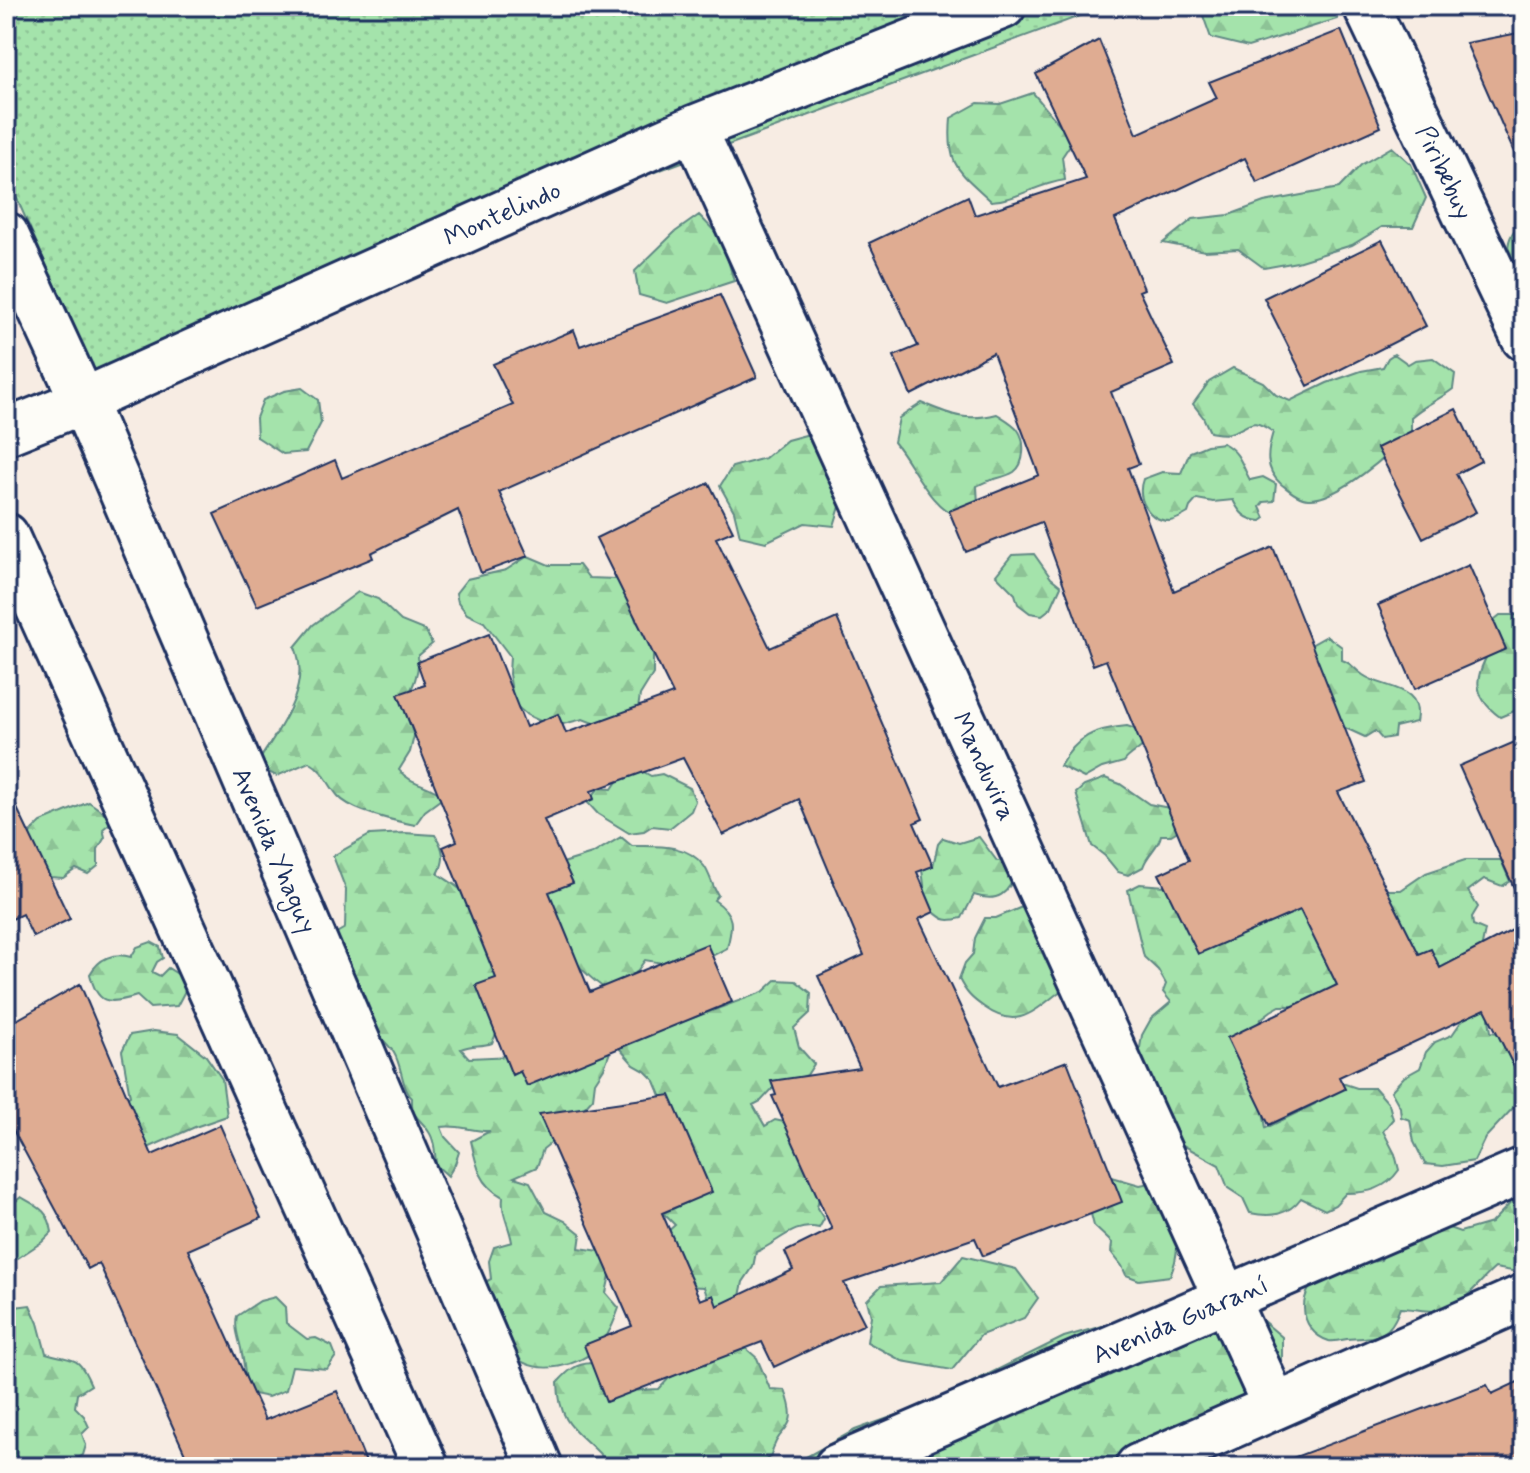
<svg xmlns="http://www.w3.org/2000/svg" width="1530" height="1473" viewBox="0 0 1530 1473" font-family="Mynerve,sans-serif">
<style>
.forest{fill:url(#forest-firs);stroke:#608984;stroke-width:2}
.park{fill:url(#park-dots);stroke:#608984;stroke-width:2}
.building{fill:#dfac92;stroke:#1b2f5e;stroke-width:2}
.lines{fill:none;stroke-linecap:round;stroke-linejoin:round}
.minor-casing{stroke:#1b2f5e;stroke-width:50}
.major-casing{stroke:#1b2f5e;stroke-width:50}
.minor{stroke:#fdfcf7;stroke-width:44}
.major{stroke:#fdfcf7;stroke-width:44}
.labels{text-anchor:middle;stroke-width:6;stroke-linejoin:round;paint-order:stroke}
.street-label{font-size:26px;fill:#1b2f5e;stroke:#fdfcf7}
</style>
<defs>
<pattern id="forest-firs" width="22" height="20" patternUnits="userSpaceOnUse" patternTransform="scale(2)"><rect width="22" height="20" fill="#a4e3ab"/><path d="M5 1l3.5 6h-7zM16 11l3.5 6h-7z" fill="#8dc396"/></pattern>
<pattern id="park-dots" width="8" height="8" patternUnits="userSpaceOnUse" patternTransform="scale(2)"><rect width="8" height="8" fill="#a4e3ab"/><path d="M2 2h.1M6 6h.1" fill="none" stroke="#8dc396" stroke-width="1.8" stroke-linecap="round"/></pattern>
</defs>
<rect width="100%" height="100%" fill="#f7ece3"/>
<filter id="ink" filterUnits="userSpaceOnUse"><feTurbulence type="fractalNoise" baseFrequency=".0125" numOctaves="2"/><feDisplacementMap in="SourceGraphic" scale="16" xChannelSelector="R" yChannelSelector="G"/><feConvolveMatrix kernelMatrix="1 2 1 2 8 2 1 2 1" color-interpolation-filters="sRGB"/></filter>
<g filter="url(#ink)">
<!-- forest -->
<path class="forest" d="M 1338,6 L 1337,19 L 1248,47 L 1211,38 L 1200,7 Z
M 1033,93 C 1047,109 1058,125 1074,139 L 1062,157 L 1065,180 C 1037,184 1017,200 991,201 C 957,169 947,167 951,118 L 978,103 L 1000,104 Z
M 1392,147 L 1411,164 L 1426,198 L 1413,227 L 1382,227 L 1352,245 L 1297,262 L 1264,268 L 1238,249 L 1205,251 L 1163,243 L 1193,219 L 1229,215 L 1264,202 L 1339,188 L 1361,165 Z
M 699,215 L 722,239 L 734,281 L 667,303 L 639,295 L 635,271 L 675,232 Z
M 1524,221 L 1524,290 C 1510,264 1497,241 1524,221 Z
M 1394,354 L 1408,364 L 1415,360 L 1433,358 L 1455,374 L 1453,389 C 1439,400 1424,405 1411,417 L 1411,431 C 1392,452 1338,501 1308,499 C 1298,499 1288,489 1281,484 C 1264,469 1267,452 1273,432 C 1248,415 1252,427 1230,433 C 1225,435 1216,433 1210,432 L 1203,417 L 1193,404 L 1209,382 L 1233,368 L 1263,382 L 1276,395 L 1290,401 L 1327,383 L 1361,371 L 1383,367 L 1388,358 Z
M 302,388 L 318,400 L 321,423 L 306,452 L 283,454 L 257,437 L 256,418 L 263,400 L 284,391 Z
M 922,403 C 951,415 966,422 997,414 C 1003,418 1014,424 1018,430 C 1026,441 1025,464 1014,472 C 1003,479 989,478 977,486 L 978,505 L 959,517 C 930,508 914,466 894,442 L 899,418 Z
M 813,433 L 843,497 L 834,526 L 805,523 L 766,542 L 740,536 L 734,511 L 720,486 L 732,467 L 765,458 L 787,440 Z
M 1223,443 C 1241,453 1241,464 1250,480 L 1263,477 L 1276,484 L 1274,501 L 1264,502 L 1260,507 L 1265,518 L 1261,521 C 1245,520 1239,512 1233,500 L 1213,502 L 1197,499 L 1190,507 L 1188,513 C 1183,516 1176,520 1170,521 C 1148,521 1136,498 1143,479 L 1162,472 L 1181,473 L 1190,452 L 1207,445 Z
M 1034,554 L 1051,578 L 1061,586 L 1051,608 L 1042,615 L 1030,613 L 1018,604 L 1015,594 L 996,575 L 1012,555 Z
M 528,556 L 549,565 L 579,565 L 589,578 L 616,579 L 630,598 L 636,621 L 648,634 L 653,655 L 653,674 L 640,695 L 638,709 L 603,727 L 583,719 L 559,725 L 540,721 L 527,715 L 514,704 L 509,674 L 510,656 L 484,622 L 467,614 L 458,602 L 456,593 L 467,579 L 506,570 Z
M 358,592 L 378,599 L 401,621 L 426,631 L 432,644 L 418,656 C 420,675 411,690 403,706 L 414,736 L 410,752 L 399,770 C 411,785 428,783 444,797 L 425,811 L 415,825 C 395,821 351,811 338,796 C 327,783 325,771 309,762 L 277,776 L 266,771 L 260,759 C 281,726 311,687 295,647 L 313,625 Z
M 1500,615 L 1524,615 L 1524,707 L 1500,717 C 1467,693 1477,671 1495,642 L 1490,623 Z
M 1327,636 L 1342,647 L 1342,660 C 1352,663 1354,669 1363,675 C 1384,690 1424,684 1416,722 L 1395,727 L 1394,737 L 1382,739 L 1375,731 L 1365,737 L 1343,727 L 1311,645 Z
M 1127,726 L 1133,728 L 1146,742 C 1140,751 1130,753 1124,762 L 1102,768 L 1084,778 L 1060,766 C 1077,736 1094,729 1127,726 Z
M 635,767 L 651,776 L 662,774 L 690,788 L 695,801 L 691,811 L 670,828 L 652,826 L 644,831 L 629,833 L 598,814 L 587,802 L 599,788 L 612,789 L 624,771 Z
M 1105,778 L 1120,784 L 1149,804 L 1180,810 L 1181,829 L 1171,835 L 1161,835 C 1159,847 1147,854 1143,867 L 1128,875 L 1118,872 L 1105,856 L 1092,846 L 1076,793 L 1084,786 Z
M 89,802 L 109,816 L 109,824 L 103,829 L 105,837 L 98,849 L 98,866 L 88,874 L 76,869 L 63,878 L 50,877 L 26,847 L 31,832 L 41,822 Z
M 405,833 L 435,835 C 444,849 446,859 438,874 C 464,891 469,891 474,923 L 488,926 L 563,863 L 592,854 L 621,837 L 632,846 C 656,846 687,843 704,866 C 710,874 712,886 718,895 L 714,900 C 735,914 733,925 727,948 L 708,958 L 679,955 L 662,963 L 645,960 L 635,974 L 606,989 C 590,980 581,966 566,955 L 500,1025 L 492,1043 C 481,1047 473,1044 461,1049 L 469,1058 L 610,1052 L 604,1068 L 595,1082 L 593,1098 L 558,1137 L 543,1149 L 537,1167 L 514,1177 L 530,1182 L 546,1212 L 565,1221 L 581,1234 L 579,1248 L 600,1251 L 612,1266 L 606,1293 L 619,1308 C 614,1322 609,1335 599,1346 C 582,1366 537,1377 516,1357 C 507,1348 486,1300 478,1286 L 491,1279 L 489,1261 L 494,1247 L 512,1242 C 509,1224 501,1215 503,1197 C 480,1185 476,1165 471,1141 L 490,1131 C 473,1132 459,1124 441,1127 L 445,1137 L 459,1152 L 455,1164 L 448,1176 L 436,1165 C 435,1154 435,1141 429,1132 C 420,1117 411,1119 412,1098 C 402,1089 402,1066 394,1053 C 382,1034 354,1018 346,1003 C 340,992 336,950 333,935 L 345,928 L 346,890 L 333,856 L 370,835 Z
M 979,837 L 997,861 L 1008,860 L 1016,871 C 1009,894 998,903 974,895 L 962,918 C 941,923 943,918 927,907 L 922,870 L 933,866 L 938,844 L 943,838 L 959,843 Z
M 1465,860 L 1501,860 L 1510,881 L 1502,886 L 1484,879 L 1468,891 L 1478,907 L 1472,917 L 1473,925 L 1485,930 L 1479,960 L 1513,999 L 1489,1019 L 1491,1032 L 1514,1035 L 1524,1057 L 1521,1082 L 1514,1107 L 1485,1138 L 1474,1161 L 1443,1166 L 1425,1164 L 1414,1142 L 1410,1120 L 1401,1117 L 1400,1107 L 1391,1091 L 1404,1077 L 1420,1068 L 1426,1052 L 1435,1042 L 1452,1035 L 1463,1019 L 1348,983 L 1295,1006 L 1280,1006 L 1271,1011 L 1262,1018 L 1250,1035 L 1266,1128 L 1315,1104 L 1321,1092 L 1342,1083 L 1357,1088 L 1375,1088 L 1389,1104 L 1393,1119 L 1383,1131 L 1395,1154 L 1399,1170 C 1386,1189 1368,1193 1346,1193 L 1335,1205 L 1325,1210 L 1301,1198 C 1288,1216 1270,1217 1250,1213 L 1243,1198 L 1228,1188 L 1219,1165 L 1170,1138 L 1137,1067 L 1142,1035 L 1151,1019 L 1171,1002 L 1163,992 L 1166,984 L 1158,970 L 1144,957 L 1128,890 L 1140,884 L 1165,886 L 1170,896 L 1182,903 L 1262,912 L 1386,890 L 1401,890 L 1426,873 Z
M 1022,907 L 1037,920 L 1058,914 L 1081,923 L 1082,985 C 1075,987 1064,988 1058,993 C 1032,1013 1016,1030 984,1007 C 972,999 966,993 959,979 L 965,963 L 973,954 L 975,938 L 985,918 L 996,918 Z
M 151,942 L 160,947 L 163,958 L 157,962 L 152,972 L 160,976 L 168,968 L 179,975 L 187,987 L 177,1006 L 150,1008 L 137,996 C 107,1005 97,1004 90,974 C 99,958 114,952 131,957 L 137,947 Z
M 776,980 L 796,981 L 811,993 L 810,1013 L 794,1028 L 799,1047 L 814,1064 L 807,1075 L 773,1088 L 761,1101 L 753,1105 L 765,1126 L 775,1120 L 784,1122 L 821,1187 L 817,1208 L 824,1219 L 819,1228 C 794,1222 778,1243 756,1252 L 753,1267 L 743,1282 L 740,1296 L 714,1317 L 704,1287 L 682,1286 L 657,1241 L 675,1225 L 663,1213 L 686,1203 L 706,1179 L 691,1144 L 677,1134 L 655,1081 L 645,1071 L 634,1065 L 620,1049 L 619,1032 L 679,1023 L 763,992 Z
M 154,1031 L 178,1034 L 206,1056 L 222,1079 L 227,1116 L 195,1127 L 130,1156 L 107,1109 L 130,1096 L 122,1051 L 130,1035 Z
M 1112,1177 L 1140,1185 L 1155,1182 C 1169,1218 1187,1238 1170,1276 L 1139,1280 L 1126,1275 L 1122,1266 L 1111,1252 L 1112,1243 L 1094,1226 L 1091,1214 Z
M 1524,1189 L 1524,1273 L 1495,1268 C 1475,1285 1461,1311 1433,1311 C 1422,1311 1412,1308 1400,1308 C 1389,1339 1377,1337 1347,1339 C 1342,1340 1333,1342 1329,1341 C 1297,1331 1295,1287 1327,1274 C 1343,1267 1364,1264 1381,1260 L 1388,1245 L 1440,1225 L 1460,1232 L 1491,1223 Z
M 21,1197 C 39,1207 49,1211 52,1232 L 42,1242 L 6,1266 L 6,1209 Z
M 963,1256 L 1016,1269 L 1038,1298 L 1024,1318 L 981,1335 L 952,1370 L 902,1361 L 867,1342 L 871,1316 L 867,1300 L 881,1286 L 941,1282 Z
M 1200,1287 L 1262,1320 L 1282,1337 L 1282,1370 L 1245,1444 L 1226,1446 L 1138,1467 L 788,1467 L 855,1430 L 928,1404 L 1064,1337 L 1127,1319 Z
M 275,1297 L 285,1307 L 286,1323 L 307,1339 L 316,1338 L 332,1346 L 336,1356 L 327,1369 L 292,1366 L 286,1390 L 268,1397 L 248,1393 C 245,1380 245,1368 242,1354 C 240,1340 234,1330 237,1316 L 260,1301 Z
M 30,1305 L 38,1323 L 46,1353 C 75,1362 78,1354 91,1385 L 77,1394 L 75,1407 L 84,1416 L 89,1427 L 82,1434 L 86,1445 L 83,1455 L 64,1467 L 6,1467 L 6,1318 L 15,1307 Z
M 740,1343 L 757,1358 L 770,1389 L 785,1390 C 802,1435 777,1423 771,1456 L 756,1467 L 608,1467 L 608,1463 C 582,1431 559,1431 558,1382 C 568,1371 575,1364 591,1363 C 621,1400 614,1391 659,1389 L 669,1378 Z"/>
<!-- park -->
<path class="park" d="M 6,6 L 1107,6 L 96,377 L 6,174 Z"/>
<!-- building -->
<path class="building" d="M 1341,30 L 1381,127 L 1257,183 L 1245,158 L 1115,219 L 1144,289 L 1139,291 L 1174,365 L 1111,392 L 1139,464 L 1128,468 L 1174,591 L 1273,547 L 1366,782 L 1338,792 L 1419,954 L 1431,949 L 1440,968 L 1524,924 L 1524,1087 L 1485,1009 L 1339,1077 L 1345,1089 L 1269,1125 L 1227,1038 L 1337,985 L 1300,910 L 1198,954 L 1159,874 L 1189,860 L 1106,660 L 1093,665 L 1041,522 L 966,552 L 949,511 L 1039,475 L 993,353 L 911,395 L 894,356 L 918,346 L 869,243 L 968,196 L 975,215 L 1086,179 L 1036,74 L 1099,40 L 1137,134 L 1217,98 L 1209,82 Z
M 1524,32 L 1524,175 L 1466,43 Z
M 1382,240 L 1426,326 L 1308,386 L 1264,298 Z
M 720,295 L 757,377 L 499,492 L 528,556 L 481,573 L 458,510 L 371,553 L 373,558 L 257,606 L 214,514 L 335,460 L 342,478 L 513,405 L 493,364 L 574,330 L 580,346 Z
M 1456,409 L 1481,461 L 1456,474 L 1476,512 L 1423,538 L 1377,448 Z
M 709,483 L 733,531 L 716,538 L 770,648 L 837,618 L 923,819 L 914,823 L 933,866 L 917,872 L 934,912 L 919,919 L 998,1087 L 1067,1061 L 1122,1202 L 983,1256 L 975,1238 L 844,1283 L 865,1324 L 774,1367 L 762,1342 L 606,1402 L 584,1345 L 632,1326 L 539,1114 L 670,1095 L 712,1192 L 662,1213 L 700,1300 L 713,1295 L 717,1306 L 793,1270 L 785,1252 L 832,1229 L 772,1096 L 776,1095 L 771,1081 L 860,1068 L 818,976 L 864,955 L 799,799 L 723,835 L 683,758 L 591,791 L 594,799 L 544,820 L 573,883 L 549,892 L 590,992 L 707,944 L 732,1002 L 527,1086 L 520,1071 L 512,1075 L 476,985 L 496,978 L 443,847 L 457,841 L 398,694 L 425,685 L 417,662 L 489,634 L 526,727 L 558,714 L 566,733 L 673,694 L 596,538 Z
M 1469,565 L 1506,649 L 1415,689 L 1378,605 Z
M 1524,738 L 1524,910 L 1459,766 Z
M 6,785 L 70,919 L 33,937 L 22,914 L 6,922 Z
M 80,984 L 152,1155 L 220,1125 L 261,1218 L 188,1250 L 265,1420 L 337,1391 L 368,1467 L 191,1467 L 99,1263 L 88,1269 L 6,1117 L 6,1026 Z
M 1524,1379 L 1524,1467 L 1280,1467 L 1279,1463 L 1487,1385 L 1492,1394 Z"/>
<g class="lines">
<!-- minor casing -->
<g class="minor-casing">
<path id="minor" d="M 1366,6 L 1524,338
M 694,128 L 1275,1406
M 6,235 L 83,401 L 540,1467
M 6,432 L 83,401 L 694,128 L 1003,6
M 6,536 L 426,1467"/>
</g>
<!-- major casing -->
<g class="major-casing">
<path id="major" d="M 837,1467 L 1524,1170
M 1138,1467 L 1524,1297"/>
</g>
<!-- minor -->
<use href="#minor" class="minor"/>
<!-- major -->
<use href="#major" class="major"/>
</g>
</g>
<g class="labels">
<!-- street labels -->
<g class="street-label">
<text transform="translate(1445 172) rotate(65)" y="9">Piribebuy</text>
<text transform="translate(502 213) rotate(-24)" y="9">Montelindo</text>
<text transform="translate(985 766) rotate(65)" y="9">Manduvira</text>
<text transform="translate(275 850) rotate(67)" y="9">Avenida Yhaguy</text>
<text transform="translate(1180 1319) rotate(-23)" y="9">Avenida Guaraní</text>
</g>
</g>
<!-- margin -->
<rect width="1530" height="1473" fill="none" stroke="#fdfcf7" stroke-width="32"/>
<rect x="16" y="16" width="1498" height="1441" fill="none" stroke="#1b2f5e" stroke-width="3" filter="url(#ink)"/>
</svg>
